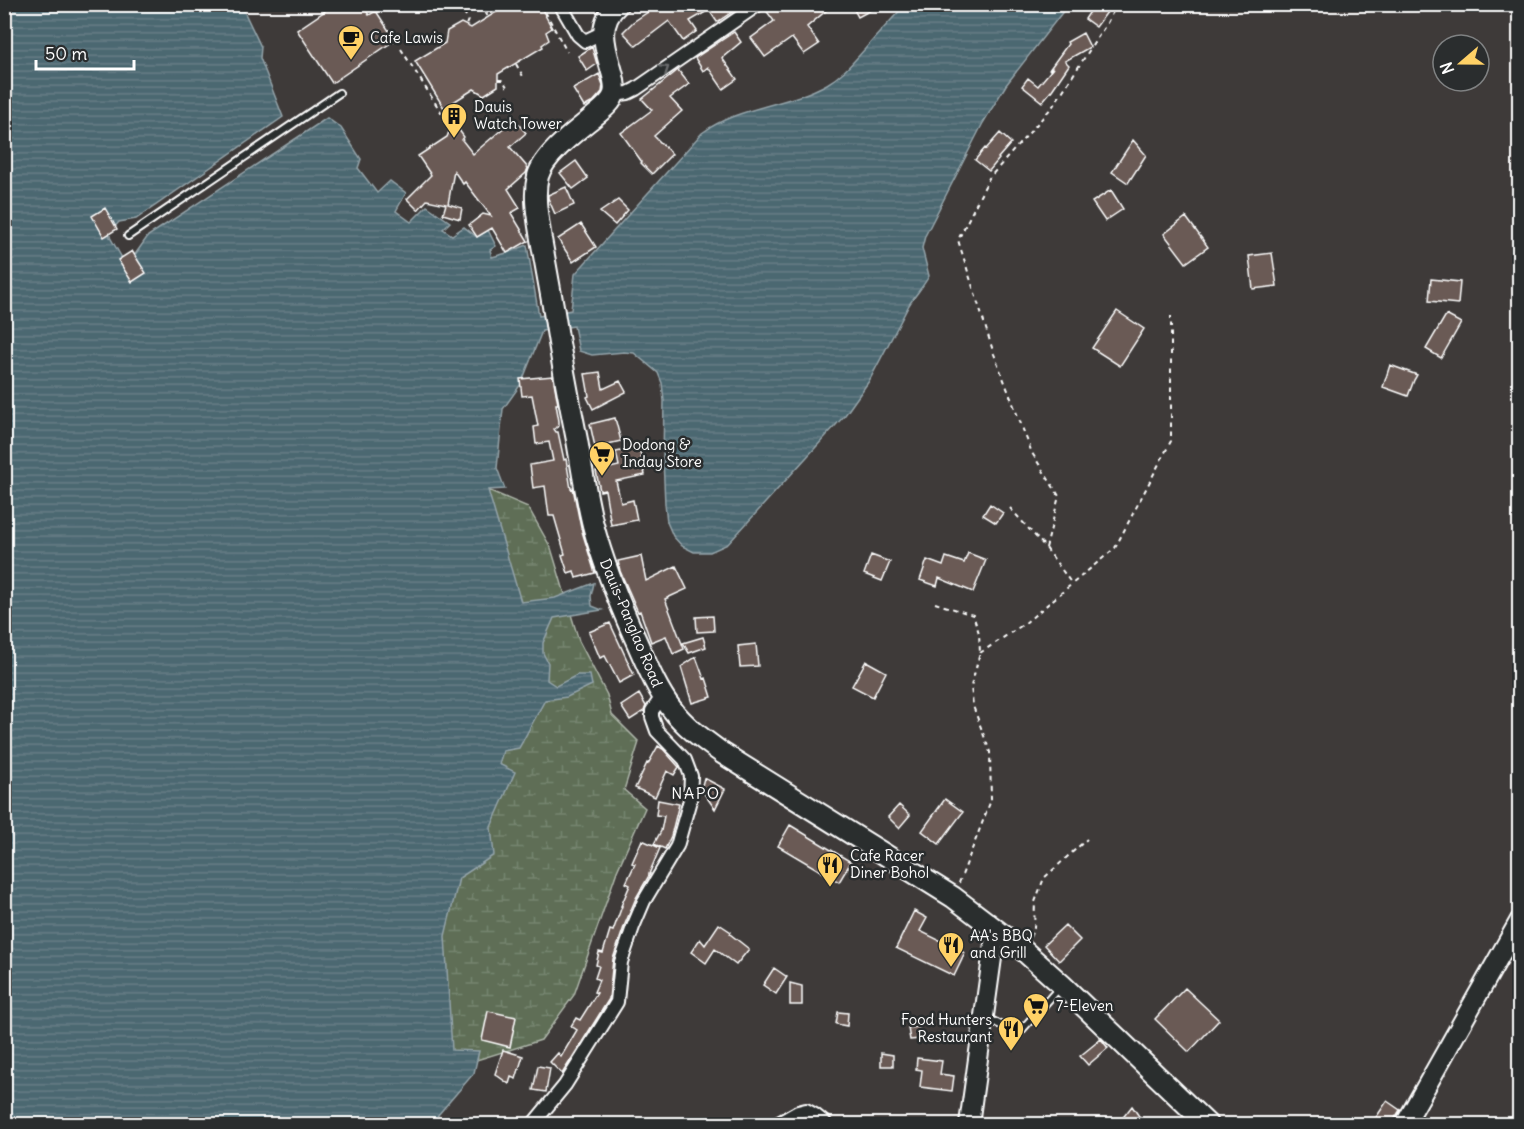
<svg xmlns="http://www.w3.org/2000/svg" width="1524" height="1129" viewBox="0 0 1524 1129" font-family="Delius,sans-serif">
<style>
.wetland{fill:url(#wetland-marsh);stroke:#aeb6aa;stroke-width:1.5}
.water{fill:url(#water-rules);stroke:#94a4aa;stroke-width:1.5}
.building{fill:#6b5a54;stroke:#fff;stroke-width:1.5}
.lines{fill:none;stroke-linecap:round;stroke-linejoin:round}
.lane-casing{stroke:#fff;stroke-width:10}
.street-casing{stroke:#fff;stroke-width:16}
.secondary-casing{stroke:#fff;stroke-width:22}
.primary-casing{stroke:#fff;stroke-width:24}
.path{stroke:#fff;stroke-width:2;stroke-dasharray:4.5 4.5;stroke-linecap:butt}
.lane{stroke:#2a2d2e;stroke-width:6}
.street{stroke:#2a2d2e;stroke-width:12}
.secondary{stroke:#2a2d2e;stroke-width:18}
.primary{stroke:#2a2d2e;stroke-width:20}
.oneway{stroke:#6a6c6d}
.labels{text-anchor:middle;stroke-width:5;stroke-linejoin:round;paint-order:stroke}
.poi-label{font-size:15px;fill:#fff;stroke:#2a2d2e;text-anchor:start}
.street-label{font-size:15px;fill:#fff;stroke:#2a2d2e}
.neighbourhood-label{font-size:16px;letter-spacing:1.5px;fill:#fff;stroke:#2a2d2e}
</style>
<defs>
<pattern id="wetland-marsh" width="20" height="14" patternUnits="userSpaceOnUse" patternTransform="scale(1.5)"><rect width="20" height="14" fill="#5e6e56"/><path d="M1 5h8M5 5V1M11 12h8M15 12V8" fill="none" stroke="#76846f"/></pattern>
<pattern id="water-rules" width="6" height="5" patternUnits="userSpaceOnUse" patternTransform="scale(1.5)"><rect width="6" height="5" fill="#4c6771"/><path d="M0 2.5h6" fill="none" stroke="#677e86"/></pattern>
</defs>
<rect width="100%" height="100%" fill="#3e3a39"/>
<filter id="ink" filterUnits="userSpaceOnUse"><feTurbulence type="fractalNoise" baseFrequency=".0167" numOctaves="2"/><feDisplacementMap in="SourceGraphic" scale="12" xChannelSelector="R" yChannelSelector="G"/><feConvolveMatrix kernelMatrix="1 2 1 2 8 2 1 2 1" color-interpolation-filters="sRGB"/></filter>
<g filter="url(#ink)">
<!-- wetland -->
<path class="wetland" d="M 488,490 L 528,507 L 551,548 L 579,641 L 607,695 L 612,715 L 639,742 L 624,790 L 645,808 L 617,871 L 574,995 L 541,1040 L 467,1063 L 439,1045 L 431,1018 Z"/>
<!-- water -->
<path class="water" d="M 5,5 L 241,5 L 261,47 L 260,58 L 283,117 L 136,219 L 119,222 L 110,232 L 110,237 L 122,258 L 134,256 L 148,236 L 327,118 L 341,128 L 361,159 L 358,168 L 377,193 L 390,181 L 406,193 L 396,211 L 411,222 L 427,206 L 450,222 L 443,229 L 452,235 L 464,227 L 477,237 L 488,230 L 496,246 L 490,250 L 492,257 L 507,253 L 527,245 L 539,316 L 571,310 L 575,274 L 702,133 C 739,106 788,106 827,84 C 843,75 853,62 865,49 C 878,34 892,19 905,5 L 1068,5 L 1006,85 L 983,123 L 925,236 L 922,248 L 929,276 C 923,287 915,295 909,305 L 869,381 L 845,415 L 728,544 L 710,552 L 694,552 L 682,546 L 673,536 L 667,522 L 665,504 L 663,458 L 664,401 L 662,383 L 658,373 L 634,353 L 624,352 L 592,355 L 579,351 L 574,326 L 542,331 L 521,384 L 503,409 L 497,468 L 505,489 L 488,490 L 521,602 L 555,598 L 594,583 L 591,596 L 592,606 L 602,610 L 554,618 L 543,643 L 543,653 L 548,663 L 547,680 L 556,686 L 577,675 L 590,675 L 592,685 L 567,697 L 545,700 L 519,748 L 503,751 L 499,764 L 515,772 L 491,827 L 494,855 L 459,878 L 445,936 L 452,1050 L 479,1051 L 474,1073 L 438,1115 L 435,1124 L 5,1124 Z"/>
<!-- building -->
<path class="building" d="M 330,4 L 362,4 L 369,15 L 376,11 L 395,40 L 332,83 L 297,30 L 325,11 L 324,9 Z
M 509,4 L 539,4 L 552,28 L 546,32 L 549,40 L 542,45 L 543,47 L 498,74 L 498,86 L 484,95 L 474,89 L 444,108 L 415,61 L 445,43 L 447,31 L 461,23 L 471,28 Z
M 660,4 L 744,4 L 717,22 L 709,10 L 690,21 L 697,31 L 683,41 L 669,21 L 636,46 L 623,32 L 633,22 Z
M 767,4 L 834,4 L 807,27 L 819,44 L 804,54 L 792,38 L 765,57 L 751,38 L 774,21 L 765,9 Z
M 851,4 L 882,4 L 858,17 Z
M 1095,4 L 1113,4 L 1096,27 L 1085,19 Z
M 734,32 L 741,42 L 722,58 L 737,79 L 723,89 L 708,67 L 703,71 L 695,58 Z
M 1083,33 L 1090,47 L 1065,61 L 1069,65 L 1052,90 L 1042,102 L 1022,86 L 1028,78 L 1038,86 L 1053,68 L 1049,70 L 1068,44 L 1067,42 Z
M 592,47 L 597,64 L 587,71 L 578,56 Z
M 678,70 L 689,84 L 670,98 L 682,111 L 654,136 L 672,154 L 652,174 L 641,163 L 642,162 L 621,133 L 652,110 L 642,99 Z
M 599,74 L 603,85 L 602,92 L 593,102 L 584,107 L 573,89 Z
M 514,119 L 526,133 L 510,147 L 528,168 L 526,173 L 508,189 L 520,208 L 511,213 L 528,241 L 507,253 L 492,228 L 477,237 L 469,225 L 483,214 L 491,216 L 465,182 L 463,184 L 454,171 L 448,204 L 462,208 L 460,219 L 443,214 L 446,204 L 427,200 L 418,210 L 407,199 L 431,175 L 418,156 L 447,137 L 449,132 L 459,130 L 464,137 L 462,140 L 473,154 Z
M 1000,133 L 1011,143 L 998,158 L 999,159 L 989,171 L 975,160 L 985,148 L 986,149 Z
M 1133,140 L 1146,155 L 1128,183 L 1112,172 Z
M 576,161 L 588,178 L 573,189 L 560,173 Z
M 566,187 L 574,205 L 555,214 L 548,198 L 548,195 Z
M 1111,190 L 1123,209 L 1105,221 L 1092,202 Z
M 618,200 L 628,210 L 615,225 L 600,212 Z
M 105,208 L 117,229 L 104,237 L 92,216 Z
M 1186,217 L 1208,247 L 1186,263 L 1164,234 Z
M 581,224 L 596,247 L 573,262 L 558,239 Z
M 132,251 L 146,273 L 132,282 L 118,260 Z
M 1272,253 L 1277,286 L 1253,289 L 1249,256 Z
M 1431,279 L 1460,282 L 1458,304 L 1429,301 Z
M 1117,311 L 1144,329 L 1120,366 L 1092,348 Z
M 1446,315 L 1461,323 L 1441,358 L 1426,349 Z
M 1390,365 L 1417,375 L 1414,380 L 1408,396 L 1383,387 Z
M 600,372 L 603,389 L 620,381 L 626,392 L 593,409 L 587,397 L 589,396 L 585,374 Z
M 553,376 L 558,404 L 556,404 L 559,421 L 559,426 L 554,429 L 556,432 L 558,432 L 564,460 L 566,459 L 571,489 L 573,488 L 581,528 L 595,573 L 576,578 L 574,571 L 568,573 L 562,555 L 565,554 L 554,516 L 549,516 L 545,486 L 533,488 L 530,465 L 553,461 L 549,442 L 536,444 L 534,427 L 538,426 L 532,395 L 522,396 L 520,379 Z
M 615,418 L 621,441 L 595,447 L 590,424 Z
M 639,447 L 645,475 L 616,481 L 621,503 L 633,500 L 637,520 L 611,525 L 605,490 L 600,491 L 596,471 L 619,466 L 616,452 Z
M 990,504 L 1003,513 L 996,523 L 983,515 Z
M 968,553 L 986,560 L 973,592 L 939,578 L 937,586 L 920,580 L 927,560 L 943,566 L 946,557 L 964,563 Z
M 871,555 L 890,562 L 882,581 L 864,574 Z
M 641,556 L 646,581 L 676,566 L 687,589 L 665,599 L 684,649 L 673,654 L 666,636 L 651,642 L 640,611 L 638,612 L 620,571 L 618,561 Z
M 713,616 L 714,631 L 697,632 L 696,617 Z
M 610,623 L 634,675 L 619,683 L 605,656 L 600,658 L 589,632 Z
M 703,637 L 706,647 L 689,653 L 683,643 Z
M 756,644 L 758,666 L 740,667 L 738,646 Z
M 696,657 L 704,679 L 706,678 L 712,697 L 692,703 L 681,667 Z
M 866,661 L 886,672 L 873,697 L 852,686 Z
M 639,694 L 646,706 L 644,711 L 630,720 L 621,706 Z
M 658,746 L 663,749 L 679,767 L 674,775 L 667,771 L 655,797 L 635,788 L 647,763 L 648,764 Z
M 704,778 L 725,789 L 715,809 L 701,789 Z
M 945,799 L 963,812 L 939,844 L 922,831 Z
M 658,800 L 679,804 L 671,836 L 665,849 L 654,844 L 661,831 L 664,816 L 656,815 Z
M 899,805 L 910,815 L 899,828 L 888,817 Z
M 790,825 L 851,862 L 839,882 L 778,846 Z
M 642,840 L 660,848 L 649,874 L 650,874 L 636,898 L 625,924 L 613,959 L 609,999 L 562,1074 L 550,1062 L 558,1053 L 561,1057 L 577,1030 L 571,1026 L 576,1018 L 580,1020 L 597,993 L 594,992 L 599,980 L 595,978 L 599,966 L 596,965 L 599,952 L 603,953 L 610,930 L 613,931 L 622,906 L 621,906 L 630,885 L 626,883 L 635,864 L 632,863 Z
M 914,911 L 927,918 L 920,931 L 965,953 L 954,976 L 896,948 Z
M 719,924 L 731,932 L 730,934 L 749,949 L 736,965 L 715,949 L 706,963 L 691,952 L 700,939 L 705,945 Z
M 1065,925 L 1080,940 L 1059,961 L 1044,945 Z
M 774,968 L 787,977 L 776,994 L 763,985 Z
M 790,983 L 802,986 L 802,1005 L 790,1005 Z
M 1185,988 L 1219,1020 L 1189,1052 L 1155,1019 Z
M 488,1011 L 516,1017 L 510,1047 L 482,1040 Z
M 838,1012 L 848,1013 L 847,1026 L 836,1024 Z
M 919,1027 L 920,1039 L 910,1040 L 908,1028 Z
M 1101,1039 L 1108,1048 L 1088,1065 L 1080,1056 Z
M 503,1050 L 523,1056 L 516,1079 L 511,1077 L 509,1084 L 495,1074 Z
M 881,1053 L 893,1055 L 893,1066 L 881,1066 Z
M 917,1058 L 942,1061 L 940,1074 L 954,1076 L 952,1091 L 920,1087 L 922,1070 L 916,1069 Z
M 538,1066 L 550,1068 L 546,1092 L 533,1090 Z
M 1387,1101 L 1400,1110 L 1391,1125 L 1371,1125 Z
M 1132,1106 L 1145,1125 L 1117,1125 Z"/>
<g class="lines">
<!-- lane casing -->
<g class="lane-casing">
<path id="lane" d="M 128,236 L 339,93
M 987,1018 L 1018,1034 L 1060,987"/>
</g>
<!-- street casing -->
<g class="street-casing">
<path id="street" d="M 560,4 L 578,35 L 585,41 L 604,32
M 614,95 L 628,93 L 636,89 L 759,4
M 533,1124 L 565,1085 L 617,1002 L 621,962 L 633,927 L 644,901 L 677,846 L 690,800 L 691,776 L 685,760 L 657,731 L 652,717 L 652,711 L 663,695
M 777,1124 L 798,1112 L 806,1110 L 815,1115 L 826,1124"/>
</g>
<!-- secondary casing -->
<g class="secondary-casing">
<path id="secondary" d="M 969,1124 L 996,929
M 1405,1124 L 1520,920"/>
</g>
<!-- primary casing -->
<g class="primary-casing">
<path id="primary" d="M 618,4 C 596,24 605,47 612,72 C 614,79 616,87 614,94 C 612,102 603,109 597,114 C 579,129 544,154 538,176 C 533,196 538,219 541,239 C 545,261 549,284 553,306 C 560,351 568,396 577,440 C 582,469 586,497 593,525 C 603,563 618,600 634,636 C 645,660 655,687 671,708 C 685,727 704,740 722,753 L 953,897 L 1024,951 L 1062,985 L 1207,1124"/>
</g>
<!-- path -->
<path class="path" d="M 481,4 L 488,17
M 541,4 L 567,52
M 464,12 L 468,20 L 466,25
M 401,49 L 448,123
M 516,64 L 524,78
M 498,80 L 503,80 L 507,87
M 1010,508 L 1046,548 L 1072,584
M 1046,548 L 1059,496 L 1032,453 L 994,354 L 958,240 L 989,178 L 1053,106 L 1107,23 L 1117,4
M 935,603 L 973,615 L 979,633 L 980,653 L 971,686 L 973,706 L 990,752 L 991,800 L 959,883
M 980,653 L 1024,624 L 1115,548 L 1171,441 L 1171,316
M 1030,937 L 1034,928 L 1035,902 L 1044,878 L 1087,839"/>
<!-- lane -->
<use href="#lane" class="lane"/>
<!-- street -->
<use href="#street" class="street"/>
<!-- secondary -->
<use href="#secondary" class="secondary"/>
<!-- primary -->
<use href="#primary" class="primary"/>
</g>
<!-- one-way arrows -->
<defs><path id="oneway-chevron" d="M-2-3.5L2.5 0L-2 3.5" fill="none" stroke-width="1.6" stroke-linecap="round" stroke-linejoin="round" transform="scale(1.5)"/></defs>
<use class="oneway" href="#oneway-chevron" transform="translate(665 69) rotate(-34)"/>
</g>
<!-- icons -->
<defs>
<g id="cafe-pin" transform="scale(1.35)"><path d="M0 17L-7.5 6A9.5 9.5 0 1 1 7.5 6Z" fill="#ffd166" stroke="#2a2d2e"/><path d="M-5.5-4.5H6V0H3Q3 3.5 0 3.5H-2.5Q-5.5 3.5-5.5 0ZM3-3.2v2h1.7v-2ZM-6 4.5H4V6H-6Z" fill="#111"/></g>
<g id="building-pin" transform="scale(1.35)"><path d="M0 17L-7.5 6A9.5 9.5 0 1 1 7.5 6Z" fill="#ffd166" stroke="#2a2d2e"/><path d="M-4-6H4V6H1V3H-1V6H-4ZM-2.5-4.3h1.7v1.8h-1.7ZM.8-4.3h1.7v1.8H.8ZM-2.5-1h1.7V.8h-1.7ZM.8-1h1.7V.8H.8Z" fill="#111"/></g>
<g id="supermarket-pin" transform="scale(1.35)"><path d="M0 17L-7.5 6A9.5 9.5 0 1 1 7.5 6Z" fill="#ffd166" stroke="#2a2d2e"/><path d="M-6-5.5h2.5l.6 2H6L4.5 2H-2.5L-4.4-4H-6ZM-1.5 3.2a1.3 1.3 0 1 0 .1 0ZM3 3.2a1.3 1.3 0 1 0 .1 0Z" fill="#111"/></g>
<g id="restaurant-pin" transform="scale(1.35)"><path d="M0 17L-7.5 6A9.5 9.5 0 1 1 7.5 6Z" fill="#ffd166" stroke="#2a2d2e"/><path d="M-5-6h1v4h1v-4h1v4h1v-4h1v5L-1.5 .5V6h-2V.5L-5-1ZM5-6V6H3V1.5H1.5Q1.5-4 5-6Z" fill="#111"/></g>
</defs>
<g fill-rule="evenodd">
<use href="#cafe-pin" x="351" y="38"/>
<use href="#building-pin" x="454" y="116"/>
<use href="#supermarket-pin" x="602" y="454"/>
<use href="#restaurant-pin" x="830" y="865"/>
<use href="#restaurant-pin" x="951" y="945"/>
<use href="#supermarket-pin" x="1036" y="1006"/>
<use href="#restaurant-pin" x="1011" y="1029"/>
</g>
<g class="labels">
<!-- poi labels -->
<g class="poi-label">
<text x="370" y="43">Cafe Lawis</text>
<text x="474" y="112">Dauis<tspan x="474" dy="17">Watch Tower</tspan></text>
<text x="622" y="450">Dodong &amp;<tspan x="622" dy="17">Inday Store</tspan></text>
<text x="850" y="861">Cafe Racer<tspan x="850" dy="17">Diner Bohol</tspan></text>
<text x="970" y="941">AA's BBQ<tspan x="970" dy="17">and Grill</tspan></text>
<text x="1056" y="1011">7-Eleven</text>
<text x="992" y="1025" text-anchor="end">Food Hunters<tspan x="992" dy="17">Restaurant</tspan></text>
</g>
<!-- street labels -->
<g class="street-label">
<text transform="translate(631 623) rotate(67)" y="5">Dauis-Panglao Road</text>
</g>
<!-- neighbourhood labels -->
<g class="neighbourhood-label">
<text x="696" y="799">NAPO</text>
</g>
</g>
<!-- margin -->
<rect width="1524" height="1129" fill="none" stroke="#2a2d2e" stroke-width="24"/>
<rect x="12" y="12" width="1500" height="1105" fill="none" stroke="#fff" stroke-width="2" filter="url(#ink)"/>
<!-- north arrow -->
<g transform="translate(1461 63) rotate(250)"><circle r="28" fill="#2a2d2e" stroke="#7f8182" stroke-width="1.5"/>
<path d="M0-4.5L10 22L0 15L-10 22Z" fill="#ffd166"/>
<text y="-9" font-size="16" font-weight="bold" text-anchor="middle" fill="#ffffff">N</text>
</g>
<!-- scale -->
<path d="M36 60v9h98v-9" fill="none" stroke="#ffffff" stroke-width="3"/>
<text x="45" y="60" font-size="18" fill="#ffffff" stroke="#2a2d2e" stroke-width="4.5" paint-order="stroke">50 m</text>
</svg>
